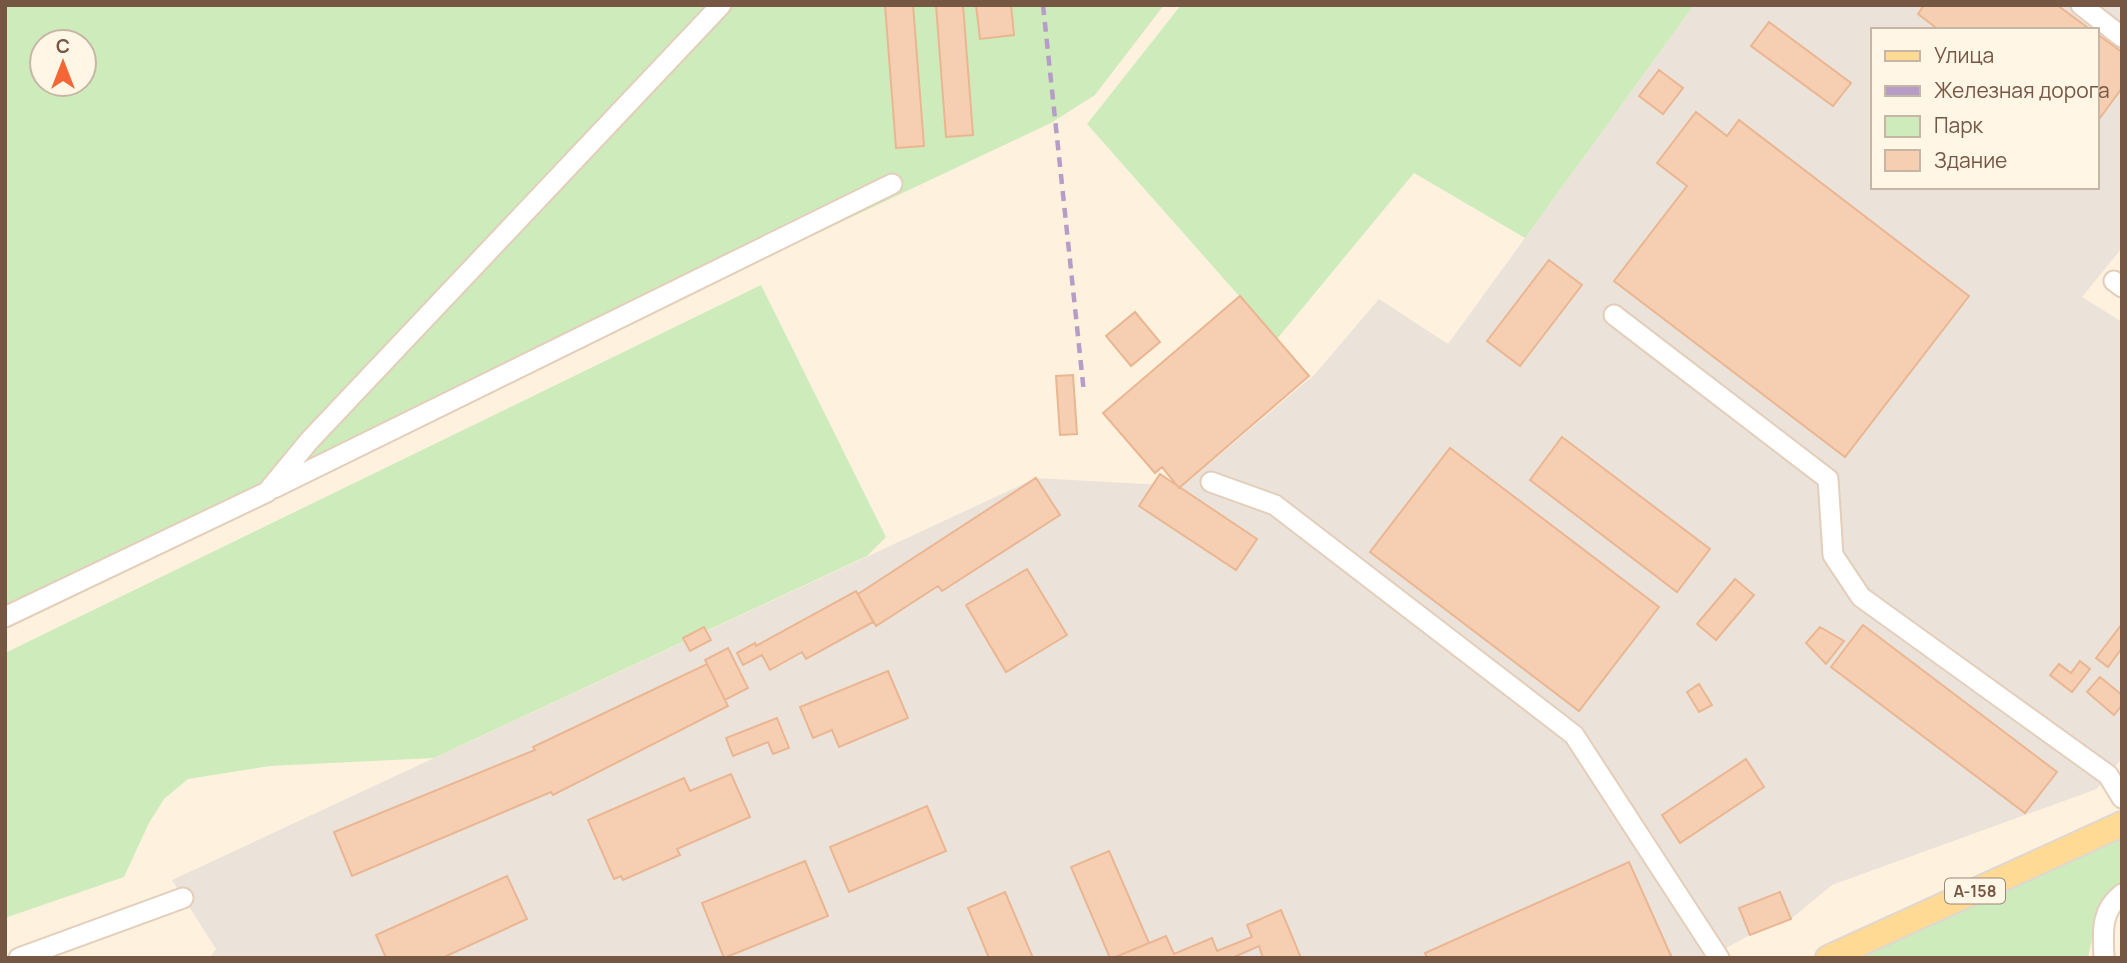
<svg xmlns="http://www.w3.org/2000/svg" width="2127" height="963" viewBox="0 0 2127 963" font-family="Manrope,sans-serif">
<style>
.industrial{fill:#ebe3da;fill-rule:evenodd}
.green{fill:#ceecbb;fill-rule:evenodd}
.building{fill:#f6cfb3;stroke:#eab692;stroke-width:2}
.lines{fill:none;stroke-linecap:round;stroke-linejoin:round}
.minor-casing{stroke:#e3ceb9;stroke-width:23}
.major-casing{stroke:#ded7d2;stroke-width:28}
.minor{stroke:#fff;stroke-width:19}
.major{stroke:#ffda94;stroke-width:24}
.rail{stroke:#b59dc7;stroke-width:4.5;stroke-dasharray:10 7;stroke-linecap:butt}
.labels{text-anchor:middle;stroke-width:6;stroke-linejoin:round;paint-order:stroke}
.shield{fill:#fff6e6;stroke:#9f8775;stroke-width:2}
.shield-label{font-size:16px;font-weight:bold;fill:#765744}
</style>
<rect width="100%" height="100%" fill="#fef2de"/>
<!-- industrial -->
<path class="industrial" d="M 1694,5 L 2122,5 L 2122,248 L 2082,297 L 2122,322 L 2122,758 L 2097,789 L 1832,885 L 1791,919 L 1750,935 L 1708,958 L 210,958 L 216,949 L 172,880 L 1036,478 L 1183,486 L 1315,374 L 1379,299 L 1448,344 ZM 1873,30 L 2097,30 L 2097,187 L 1873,187 Z"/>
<!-- green -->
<path class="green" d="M 5,5 L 1164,5 L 1095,95 L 1051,123 L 5,617 ZM 42,42 L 84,42 L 84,84 L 42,84 Z
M 1181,5 L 1694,5 L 1525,238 L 1414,173 L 1277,339 L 1087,124 Z
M 761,285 L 886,537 L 867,556 L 434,758 L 270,766 L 188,779 L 164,799 L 149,823 L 124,877 L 5,918 L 5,653 Z
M 2122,824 L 2122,886 L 2098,912 L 2088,958 L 1828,958 Z"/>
<!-- building -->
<path class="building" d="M 885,5 L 913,5 L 924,146 L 896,148 Z
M 936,5 L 963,5 L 973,135 L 946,137 Z
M 976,5 L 1011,5 L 1014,35 L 980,39 Z
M 1924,5 L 2057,5 L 2091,30 L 1939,30 L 1918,14 Z
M 1769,22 L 1851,83 L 1833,106 L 1751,46 Z
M 2097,34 L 2122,52 L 2122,88 L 2097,122 Z
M 1659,70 L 1683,88 L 1663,114 L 1639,96 Z
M 1696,112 L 1727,136 L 1739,120 L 1969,296 L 1845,457 L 1614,281 L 1687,186 L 1657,163 Z
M 1549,260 L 1582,285 L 1520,366 L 1487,341 Z
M 1240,296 L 1309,376 L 1179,488 L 1162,467 L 1155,473 L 1103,413 Z
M 1135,312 L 1160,342 L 1131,366 L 1106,336 Z
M 1073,375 L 1077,434 L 1060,435 L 1056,376 Z
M 1562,437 L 1710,549 L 1677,592 L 1530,480 Z
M 1450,448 L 1659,607 L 1579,711 L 1370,552 Z
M 1160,474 L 1257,539 L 1236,570 L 1139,506 Z
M 1036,478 L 1060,515 L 942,591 L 938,586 L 876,626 L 858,594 Z
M 1027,569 L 1067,635 L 1006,672 L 966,605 Z
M 1735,579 L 1754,595 L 1716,640 L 1697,624 Z
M 856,591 L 873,622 L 806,659 L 802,652 L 770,670 L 762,655 L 743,665 L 737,653 L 755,643 L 756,646 Z
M 2122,624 L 2122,648 L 2108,667 L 2096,658 Z
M 1863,625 L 2057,772 L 2025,813 L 1831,667 Z
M 704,627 L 711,640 L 690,651 L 683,638 Z
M 1820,627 L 1844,641 L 1826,664 L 1806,643 Z
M 728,648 L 748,688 L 725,700 L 705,660 Z
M 2080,661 L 2090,669 L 2072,692 L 2050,675 L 2059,664 L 2071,673 Z
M 707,664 L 728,706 L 553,795 L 551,792 L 352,876 L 334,832 L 535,750 L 533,747 Z
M 888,671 L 908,718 L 839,747 L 832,730 L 813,738 L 800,707 Z
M 2100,677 L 2122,695 L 2122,705 L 2114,715 L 2087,692 Z
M 1699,684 L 1712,705 L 1699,712 L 1687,692 Z
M 777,718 L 789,748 L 773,754 L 768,742 L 733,756 L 726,738 Z
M 1746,759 L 1764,787 L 1680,843 L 1662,815 Z
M 731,774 L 750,817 L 677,849 L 680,855 L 623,880 L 621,876 L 614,879 L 588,820 L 684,778 L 690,791 Z
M 927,806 L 946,851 L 849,892 L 830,847 Z
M 1109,851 L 1149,943 L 1113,958 L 1110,958 L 1071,867 Z
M 805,861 L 828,916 L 724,958 L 702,903 Z
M 1629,862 L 1672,958 L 1427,958 L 1425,953 Z
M 507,876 L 527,919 L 442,958 L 386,958 L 376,935 Z
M 1005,892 L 1033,958 L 989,958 L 968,908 Z
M 1780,892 L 1791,919 L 1750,935 L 1739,908 Z
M 1281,910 L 1301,958 L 1263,958 L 1259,946 L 1232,958 L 1113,958 L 1166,936 L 1174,954 L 1212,938 L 1217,951 L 1252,937 L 1247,925 Z"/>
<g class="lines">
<!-- minor casing -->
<g class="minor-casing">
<path id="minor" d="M 2081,5 L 2122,37
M 2114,281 L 2122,287
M 1614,315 L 1828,479 L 1833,555 L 1861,597 L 2108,775 L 2122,798
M 1211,482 L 1275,505 L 1574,735 L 1719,958
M 274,488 L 892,184
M 5,617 L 267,492 L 309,441 L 721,5
M 19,958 L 183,898
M 2104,958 C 2103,933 2100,911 2122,894"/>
</g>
<!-- major casing -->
<g class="major-casing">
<path id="major" d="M 1828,958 L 2122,824"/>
</g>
<!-- minor -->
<use href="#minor" class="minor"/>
<!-- major -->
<use href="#major" class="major"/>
<!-- rail -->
<path class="rail" d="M 1043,5 L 1084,393"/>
</g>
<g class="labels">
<!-- shield labels -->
<rect class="shield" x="1945" y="878.5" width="60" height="25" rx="5"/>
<g class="shield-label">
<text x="1975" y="897">А-158</text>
</g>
</g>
<!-- border -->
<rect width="2127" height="963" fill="none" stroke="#765744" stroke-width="14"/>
<!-- legend -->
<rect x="1871" y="28" width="228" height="161" fill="#fff6e6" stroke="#c8b6a5" stroke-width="2"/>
<rect x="1885" y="51" width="35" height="10" fill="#ffda94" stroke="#c8b6a5" stroke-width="2"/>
<text x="1934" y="63" font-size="21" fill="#765744">Улица</text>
<rect x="1885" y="86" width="35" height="10" fill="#b59dc7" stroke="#c8b6a5" stroke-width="2"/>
<text x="1934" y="98" font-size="21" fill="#765744">Железная дорога</text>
<rect x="1885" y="116" width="35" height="21" fill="#ceecbb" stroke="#c8b6a5" stroke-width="2"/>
<text x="1934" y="133" font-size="21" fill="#765744">Парк</text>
<rect x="1885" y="150" width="35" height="21" fill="#f6cfb3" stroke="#c8b6a5" stroke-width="2"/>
<text x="1934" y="168" font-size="21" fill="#765744">Здание</text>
<!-- north arrow -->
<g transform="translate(63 63)"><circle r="33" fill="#fff6e6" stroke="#c8b6a5" stroke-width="2"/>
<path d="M0-5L12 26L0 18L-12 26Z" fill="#f46636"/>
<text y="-10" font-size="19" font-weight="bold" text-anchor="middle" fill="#765744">С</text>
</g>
</svg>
